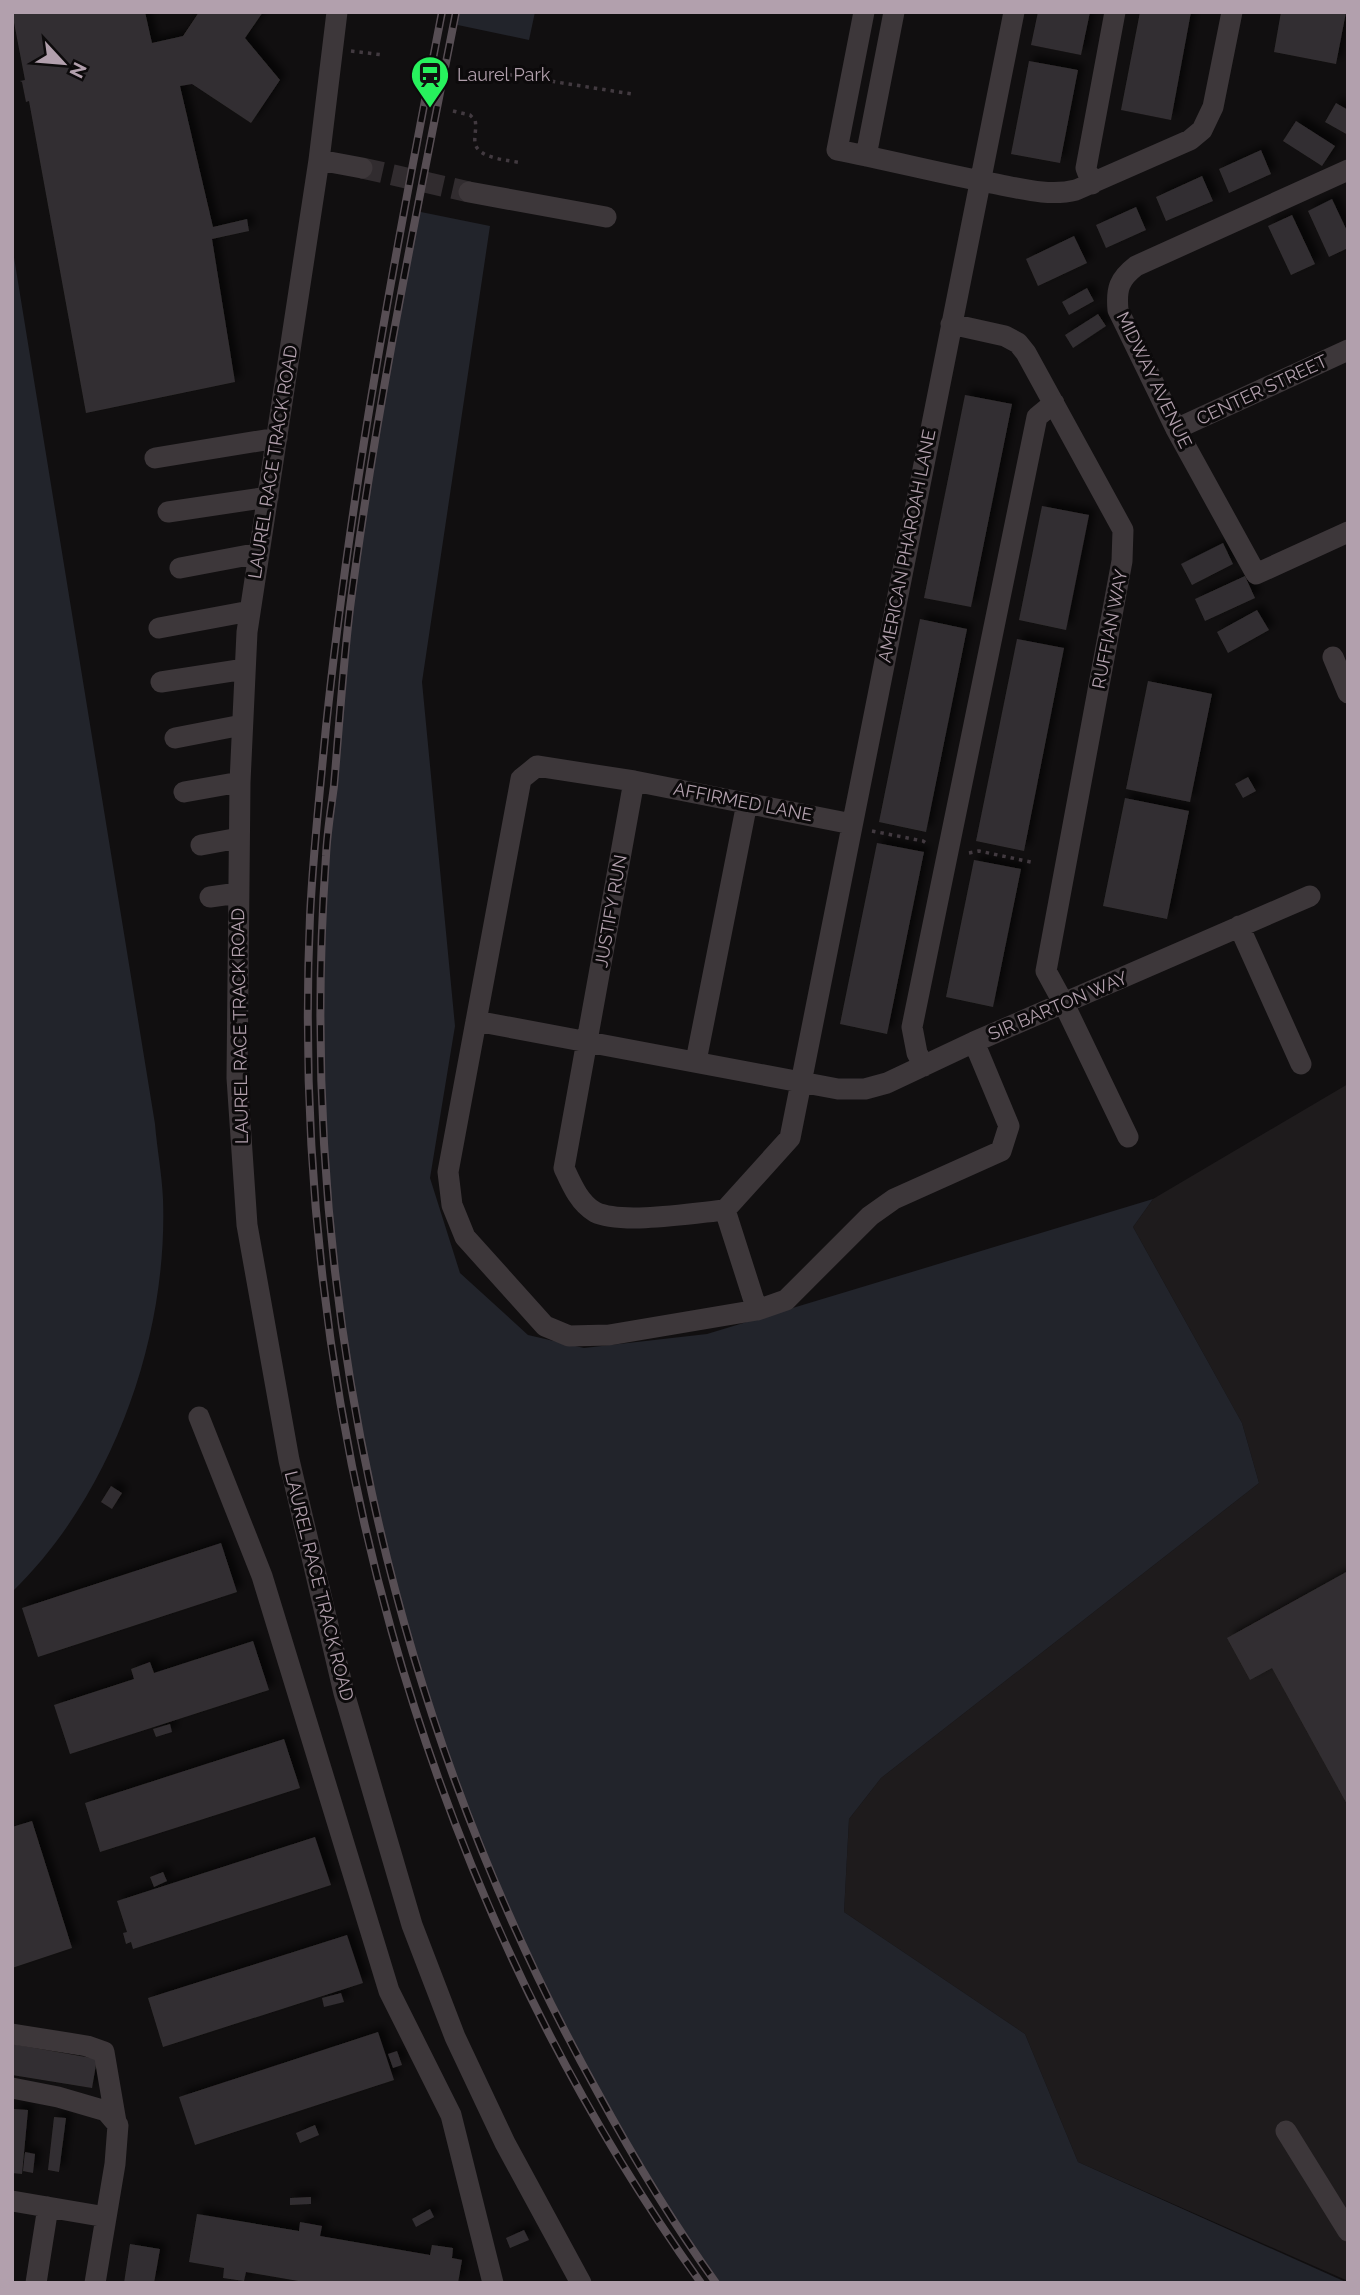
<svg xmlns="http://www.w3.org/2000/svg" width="1360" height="2295" viewBox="0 0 1360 2295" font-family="Raleway,sans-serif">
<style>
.built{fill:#1e1b1c}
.green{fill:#22242b}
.building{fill:#332f31;filter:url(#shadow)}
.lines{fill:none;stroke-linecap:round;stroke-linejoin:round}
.minor-tunnel{stroke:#312c2f;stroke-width:21;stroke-dasharray:21 10;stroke-linecap:butt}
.path{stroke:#423a40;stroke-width:3.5;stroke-dasharray:3.5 5;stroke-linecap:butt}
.minor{stroke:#3d373a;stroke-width:21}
.rail-casing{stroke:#574e54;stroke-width:8}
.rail{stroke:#0c0a0b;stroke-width:5;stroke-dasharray:16;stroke-linecap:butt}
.labels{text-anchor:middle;stroke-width:6;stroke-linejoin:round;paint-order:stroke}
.poi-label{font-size:18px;fill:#b2a0ad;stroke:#0c0a0b;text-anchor:start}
.street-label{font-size:18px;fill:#b2a0ad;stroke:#0c0a0b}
</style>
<defs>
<filter id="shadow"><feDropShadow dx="6" dy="-6" stdDeviation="3.5" flood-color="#0009"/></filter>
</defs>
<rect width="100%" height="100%" fill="#110f10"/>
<!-- built -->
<path class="built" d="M 1348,1084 L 1348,2281 L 1078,2162 L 1025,2034 L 844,1912 L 849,1819 L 881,1778 L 1259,1483 L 1242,1423 L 1133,1227 L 1153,1199 Z"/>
<!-- green -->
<path class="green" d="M 456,12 L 535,12 L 529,40 L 453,24 Z
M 416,211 L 490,226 L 422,682 L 455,1026 L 430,1178 L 460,1273 L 528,1335 L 584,1348 L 707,1334 L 1153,1199 L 1133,1227 L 1242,1423 L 1259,1483 L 881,1778 L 849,1819 L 844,1912 L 1025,2034 L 1078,2162 L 1348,2283 L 718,2283 L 654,2190 L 565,2035 L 458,1793 L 392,1582 L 360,1439 L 332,1254 L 322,1111 L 321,981 L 326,853 L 350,611 L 380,412 Z
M 12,245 L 155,1124 C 157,1149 162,1174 163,1199 C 168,1337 113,1494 12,1592 Z"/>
<!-- building -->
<path class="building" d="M 12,12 L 145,12 L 152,43 L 183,36 L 199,12 L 263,12 L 245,38 L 280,80 L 251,123 L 192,84 L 180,86 L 213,227 L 247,219 L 249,231 L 212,239 L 235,382 L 86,413 L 29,101 L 26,102 L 22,82 L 20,81 L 25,80 Z
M 1038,12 L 1090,12 L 1081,55 L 1031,45 Z
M 1140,12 L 1191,12 L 1171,120 L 1121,110 Z
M 1281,12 L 1346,12 L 1336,64 L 1274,52 Z
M 1029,61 L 1078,70 L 1060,163 L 1011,154 Z
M 1336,103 L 1348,110 L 1348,135 L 1325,122 Z
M 1296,121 L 1335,146 L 1322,166 L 1283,141 Z
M 1261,150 L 1271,174 L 1229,193 L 1219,169 Z
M 1202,176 L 1213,201 L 1166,221 L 1156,197 Z
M 1332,199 L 1348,233 L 1348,248 L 1329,257 L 1308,211 Z
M 1136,207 L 1146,230 L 1106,248 L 1096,225 Z
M 1292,215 L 1315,264 L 1291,275 L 1268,226 Z
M 1074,236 L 1087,263 L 1038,286 L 1026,259 Z
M 1087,288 L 1094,301 L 1069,315 L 1062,302 Z
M 1098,314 L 1106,326 L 1073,348 L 1065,335 Z
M 965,395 L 1012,404 L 971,607 L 924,598 Z
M 1042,506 L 1089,515 L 1066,630 L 1019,620 Z
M 1223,543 L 1233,564 L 1192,585 L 1181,564 Z
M 1245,576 L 1255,598 L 1205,621 L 1195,599 Z
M 1257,610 L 1269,630 L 1228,653 L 1217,632 Z
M 920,619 L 967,629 L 926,832 L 879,822 Z
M 1017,639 L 1064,648 L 1024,851 L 976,841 Z
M 1148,681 L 1212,694 L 1190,802 L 1126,789 Z
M 1248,777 L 1256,791 L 1243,798 L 1235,784 Z
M 1125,798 L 1189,811 L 1167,919 L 1103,906 Z
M 877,843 L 924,852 L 887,1034 L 840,1024 Z
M 974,860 L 1021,869 L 993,1007 L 946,997 Z
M 111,1486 L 122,1493 L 112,1509 L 101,1502 Z
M 221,1543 L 237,1592 L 38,1657 L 22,1608 Z
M 1348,1571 L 1348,1806 L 1272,1668 L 1250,1680 L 1227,1638 Z
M 253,1641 L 269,1690 L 70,1754 L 54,1705 L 134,1679 L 131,1669 L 150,1662 L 154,1673 Z
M 170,1724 L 172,1732 L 156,1737 L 153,1729 Z
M 284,1739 L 300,1788 L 100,1852 L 85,1803 Z
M 32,1821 L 72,1948 L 12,1968 L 12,1827 Z
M 315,1837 L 331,1885 L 133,1949 L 131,1942 L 126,1944 L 123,1933 L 127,1932 L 117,1901 Z
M 163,1872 L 167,1881 L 154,1887 L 150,1877 Z
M 347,1935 L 363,1983 L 163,2047 L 148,1998 Z
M 341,1993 L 344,2002 L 324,2007 L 322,1998 Z
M 378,2032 L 394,2080 L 195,2145 L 179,2097 Z
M 12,2044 L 97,2059 L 92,2088 L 12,2075 Z
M 397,2051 L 402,2065 L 393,2068 L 388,2054 Z
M 14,2109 L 28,2110 L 22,2174 L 12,2173 Z
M 54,2117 L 66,2118 L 59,2172 L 48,2170 Z
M 315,2125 L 319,2135 L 300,2143 L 296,2133 Z
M 25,2152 L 35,2154 L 33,2173 L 23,2171 Z
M 311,2197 L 311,2204 L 290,2205 L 290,2198 Z
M 430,2209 L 434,2217 L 416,2227 L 412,2219 Z
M 197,2214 L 299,2231 L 300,2222 L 322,2226 L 320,2236 L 430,2255 L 432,2245 L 453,2248 L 452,2258 L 462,2260 L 458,2283 L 310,2283 L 246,2272 L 244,2281 L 223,2278 L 224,2268 L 189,2262 Z
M 524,2230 L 529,2240 L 510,2248 L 506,2238 Z
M 130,2244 L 160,2249 L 154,2283 L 124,2283 Z"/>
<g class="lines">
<!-- minor-tunnel -->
<path class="minor-tunnel" d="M 362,168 L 469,192"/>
<!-- path -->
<path class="path" d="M 351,51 L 383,55
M 493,72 L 632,94
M 453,111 L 470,115 L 475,120 C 477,128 474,135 475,143 C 478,159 509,160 522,163
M 872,831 L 923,841 L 929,845
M 969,853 L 979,851 L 1031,862"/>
<!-- minor -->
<path class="minor" d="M 337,12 L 319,160 L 247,632 L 240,782 L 237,1078 L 247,1225 L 289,1460 L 344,1693 L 412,1925 L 455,2037 L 505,2143 L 581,2283
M 864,12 L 837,150 C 888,160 939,173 991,183 C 1019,188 1048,197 1076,190 L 1190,140 L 1202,130 L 1213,107 L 1232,12
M 866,156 L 894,12
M 319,160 L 362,168
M 1348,170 L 1136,266 C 1119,279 1116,289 1118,310 L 1176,429 L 1256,574 L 1348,532
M 1092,184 L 1086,168 L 1115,12
M 469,192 L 606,217
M 951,324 L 1005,336 L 1018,343 L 1026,353 L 1123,530 L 1122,561 L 1046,971 L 1064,1004 L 1128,1137
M 1176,429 L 1348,350
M 155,458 L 277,438
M 168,512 L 268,497
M 180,568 L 259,553
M 159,628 L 250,611
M 1333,657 L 1348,693
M 161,682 L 245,669
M 175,738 L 242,725
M 634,781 L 564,1168 C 571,1183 579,1203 595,1212 C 621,1225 694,1213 725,1210 L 790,1138 L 1014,12
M 184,792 L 240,782
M 852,824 L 634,781 L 537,766 L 521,779 L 448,1172 L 452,1205 L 465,1237 L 545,1326 L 569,1336 L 609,1335 L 757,1310 L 786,1300 L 870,1216 L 894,1199 L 1001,1151 L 1009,1126 L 974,1042
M 201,845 L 239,838
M 210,897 L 238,893
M 1239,926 L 1301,1064
M 476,1021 L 838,1089 L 865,1089 L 887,1083 L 974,1042 L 1310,896
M 696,1061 L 747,803
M 924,1066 L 917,1053 L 912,1027 L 1037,417 L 1054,403
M 725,1210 L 757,1310
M 199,1417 L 262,1576 L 389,1991 L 451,2115 L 493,2283
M 12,2034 L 87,2046 L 104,2052 L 116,2122
M 12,2088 L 58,2097 L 106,2111 L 118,2125 L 115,2164 L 95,2283
M 1286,2131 L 1348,2231
M 12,2201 L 106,2217
M 36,2283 L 48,2207"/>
<!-- rail casing -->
<g class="rail-casing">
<path id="rail" d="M 442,12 C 396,249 351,486 326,727 C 320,790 313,853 310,916 C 289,1398 419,1888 701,2283
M 456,12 C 417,210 376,408 350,608 C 343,667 339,727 334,786 C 331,809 327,833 326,856 C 296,1284 388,1716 597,2091 C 633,2157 672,2222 716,2283"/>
</g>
<!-- rail -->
<use href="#rail" class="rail"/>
</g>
<!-- icons -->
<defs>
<g id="station-pin" transform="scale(2.0125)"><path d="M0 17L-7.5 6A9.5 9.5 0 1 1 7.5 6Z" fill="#27f15d" stroke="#0c0a0b"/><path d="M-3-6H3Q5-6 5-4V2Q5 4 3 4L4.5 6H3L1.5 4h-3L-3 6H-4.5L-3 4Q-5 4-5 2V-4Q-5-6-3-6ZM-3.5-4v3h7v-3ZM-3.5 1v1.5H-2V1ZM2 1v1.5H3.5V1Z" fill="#111"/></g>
</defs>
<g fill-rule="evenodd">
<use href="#station-pin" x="430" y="75"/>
</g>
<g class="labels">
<!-- poi labels -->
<g class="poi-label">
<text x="457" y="81">Laurel Park</text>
</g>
<!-- street labels -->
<g class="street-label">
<text transform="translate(1154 380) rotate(64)" y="6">MIDWAY AVENUE</text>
<text transform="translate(1262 390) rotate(-25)" y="6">CENTER STREET</text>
<text transform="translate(273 462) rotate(-81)" y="6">LAUREL RACE TRACK ROAD</text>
<text transform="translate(907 546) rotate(-79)" y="6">AMERICAN PHAROAH LANE</text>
<text transform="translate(1110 629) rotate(-79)" y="6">RUFFIAN WAY</text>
<text transform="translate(743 802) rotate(11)" y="6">AFFIRMED LANE</text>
<text transform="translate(611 911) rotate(-80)" y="6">JUSTIFY RUN</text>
<text transform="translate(1058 1006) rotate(-23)" y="6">SIR BARTON WAY</text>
<text transform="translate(240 1026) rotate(-91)" y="6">LAUREL RACE TRACK ROAD</text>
<text transform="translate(319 1586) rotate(76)" y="6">LAUREL RACE TRACK ROAD</text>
</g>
</g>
<!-- border -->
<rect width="1360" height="2295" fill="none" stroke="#b2a0ad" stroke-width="28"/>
<!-- north arrow -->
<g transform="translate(63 63) rotate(116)" stroke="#0c0a0b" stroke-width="5" paint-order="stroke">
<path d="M0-5L12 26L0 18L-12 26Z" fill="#b2a0ad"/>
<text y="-10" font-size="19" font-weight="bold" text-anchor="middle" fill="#b2a0ad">N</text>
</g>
</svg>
